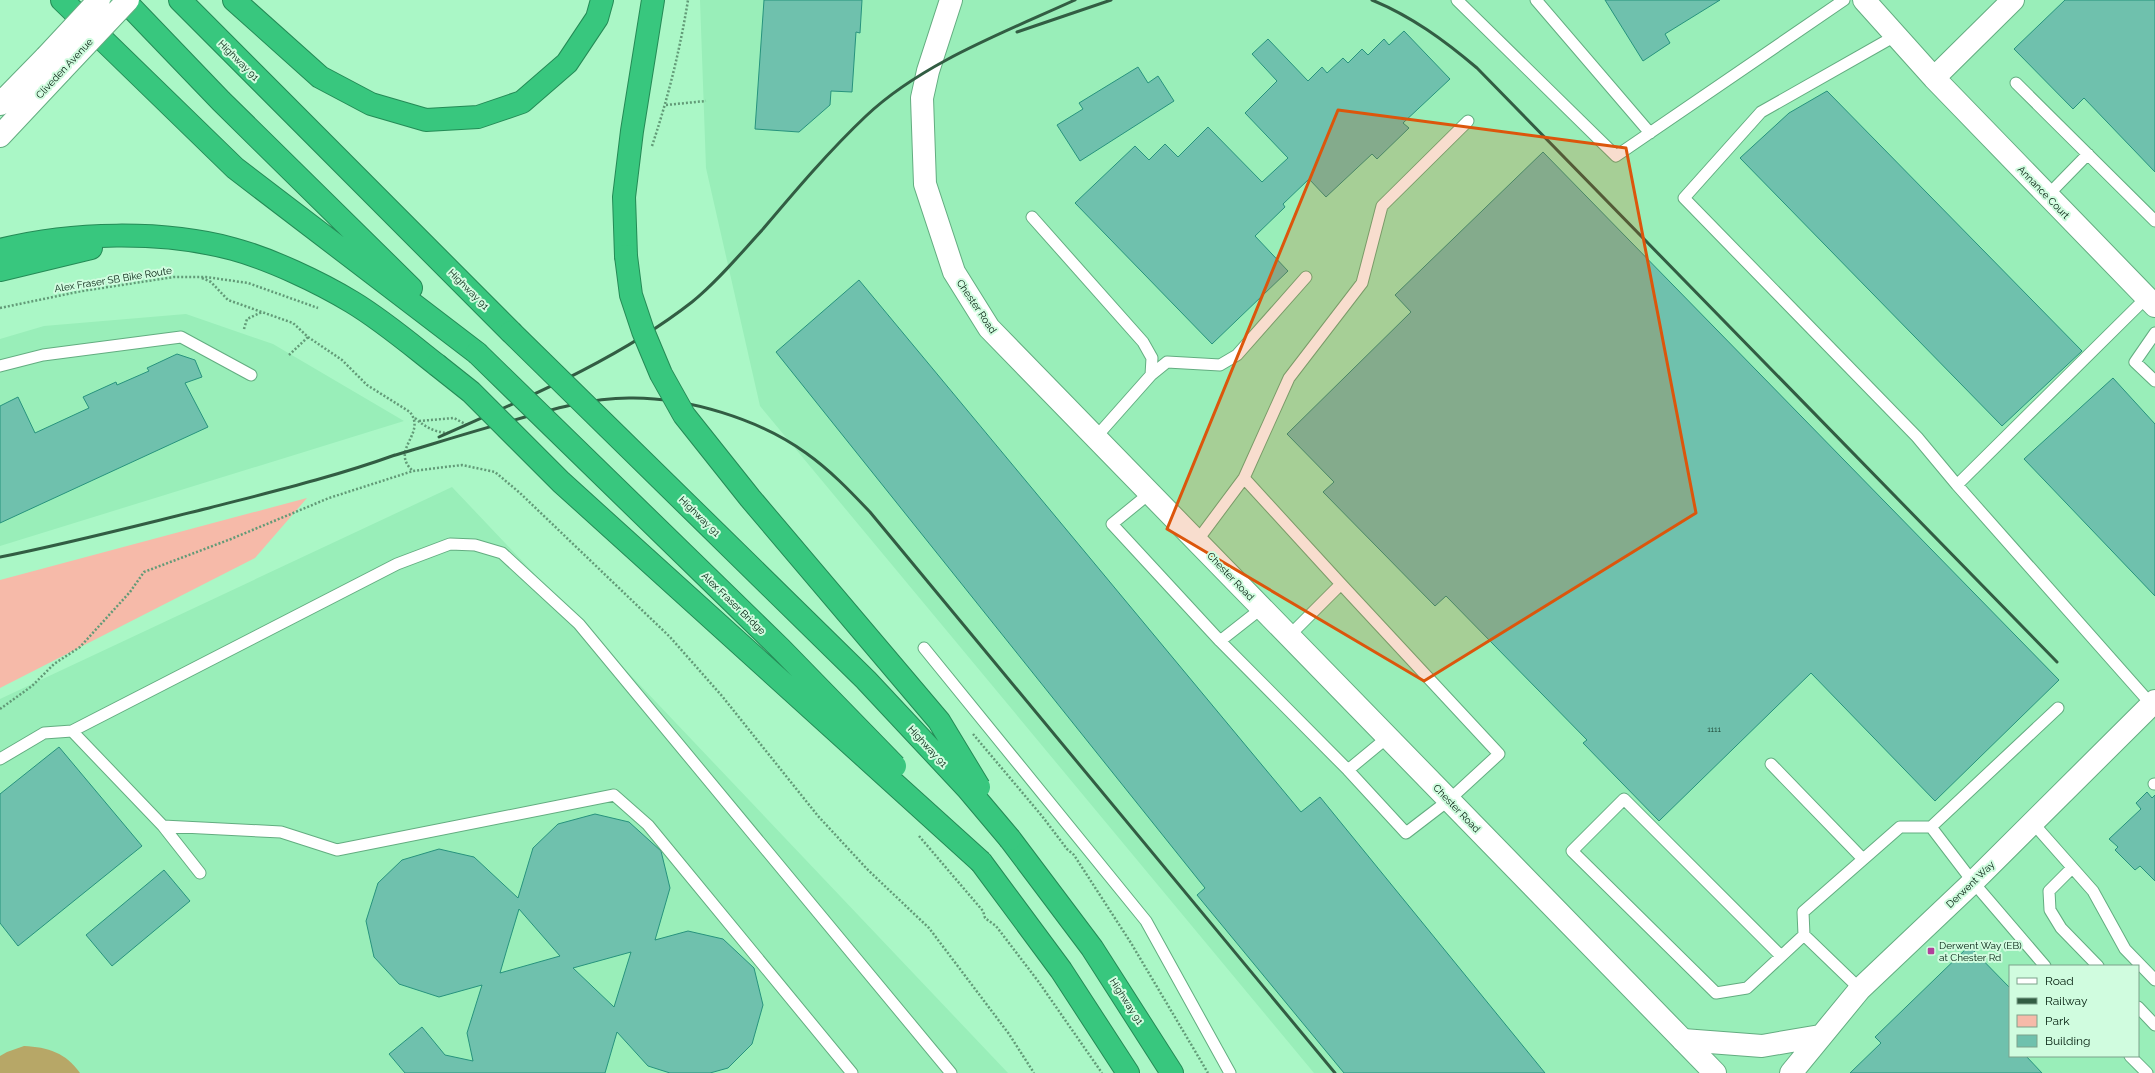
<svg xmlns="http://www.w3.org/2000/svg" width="2155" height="1073" viewBox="0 0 2155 1073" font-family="Raleway,sans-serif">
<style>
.built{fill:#99eeb9;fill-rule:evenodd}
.green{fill:#f6baa9}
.water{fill:#b7a767}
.building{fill:#6fc1ad;stroke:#27937d;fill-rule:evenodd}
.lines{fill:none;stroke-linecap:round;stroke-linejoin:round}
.service-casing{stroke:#63ad80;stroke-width:13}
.minor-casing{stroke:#63ad80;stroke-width:24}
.tertiary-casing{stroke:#63ad80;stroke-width:24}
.motorway-casing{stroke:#248b56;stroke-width:24}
.path{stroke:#629a77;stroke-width:2.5;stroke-dasharray:2 2;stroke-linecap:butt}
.service{stroke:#fff;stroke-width:11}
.minor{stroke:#fff;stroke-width:22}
.tertiary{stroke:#fff;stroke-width:22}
.motorway{stroke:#38c77e;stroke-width:22}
.rail{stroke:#325d43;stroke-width:3}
.tertiary-bridge-casing{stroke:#63ad80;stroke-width:24;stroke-linecap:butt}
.motorway-bridge-casing{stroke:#248b56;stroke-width:24;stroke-linecap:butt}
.path-bridge{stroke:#629a77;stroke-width:2.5;stroke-dasharray:2 2;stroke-linecap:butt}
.tertiary-bridge{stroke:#fff;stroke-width:22}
.motorway-bridge{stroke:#38c77e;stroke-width:22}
.marked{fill:#dc560c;fill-opacity:0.2;stroke:#dc560c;stroke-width:3;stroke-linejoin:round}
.poi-dot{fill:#b1409b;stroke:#d0fcdf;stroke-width:1.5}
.labels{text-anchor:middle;stroke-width:4;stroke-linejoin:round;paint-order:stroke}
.number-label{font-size:8px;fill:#1c4534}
.street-label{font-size:10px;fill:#001c0c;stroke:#d0fcdf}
.poi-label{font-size:10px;fill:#001c0c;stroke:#d0fcdf;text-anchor:start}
</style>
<rect width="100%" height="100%" fill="#aaf7c6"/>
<!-- built -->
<path class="built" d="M 700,0 L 2155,0 L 2155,1073 L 1314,1073 L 760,406 L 706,168 ZM 2010,966 L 2138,966 L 2138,1056 L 2010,1056 Z
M 186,314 L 273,344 L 404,421 L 0,546 L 0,339 L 44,326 Z
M 452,487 L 1008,1073 L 0,1073 L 0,699 Z"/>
<!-- green -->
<path class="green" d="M 307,498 L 255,558 L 0,688 L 0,580 Z"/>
<!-- water -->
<path class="water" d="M 24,1046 C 48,1047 66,1053 80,1073 L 0,1073 L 0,1056 L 7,1052 Z"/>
<!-- building -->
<path class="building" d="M 764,0 L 862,0 L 860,33 L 856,32 L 852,92 L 831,91 L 830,105 L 799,132 L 755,129 Z
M 1605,0 L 1720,0 L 1665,34 L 1670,43 L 1643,61 Z
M 2065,0 L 2155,0 L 2155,172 L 2084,98 L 2073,109 L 2014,49 Z
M 1404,31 L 1450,79 L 1403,123 L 1409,128 L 1377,159 L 1372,154 L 1326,197 L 1309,179 L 1283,204 L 1285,207 L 1255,236 L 1288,271 L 1212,344 L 1075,203 L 1135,146 L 1149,160 L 1165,144 L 1178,157 L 1208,127 L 1262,182 L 1288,158 L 1245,113 L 1277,81 L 1252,54 L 1268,39 L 1308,81 L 1322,67 L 1327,73 L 1343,58 L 1348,63 L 1362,49 L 1368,55 L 1384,39 L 1389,45 Z
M 1138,67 L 1148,83 L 1158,76 L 1174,101 L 1080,161 L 1057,125 L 1083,109 L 1079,103 Z
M 1827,91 L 2082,351 L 2002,426 L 1740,158 L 1789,113 Z
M 1543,152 L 2059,680 L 1935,801 L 1811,673 L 1659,821 L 1583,743 L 1587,740 L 1446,596 L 1435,606 L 1323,492 L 1334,482 L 1287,434 L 1411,312 L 1395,295 Z
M 859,280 L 1301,812 L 1320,797 L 1545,1073 L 1344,1073 L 1197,895 L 1205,888 L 776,352 Z
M 177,354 L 195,360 L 202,377 L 185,383 L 208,427 L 0,523 L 0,406 L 18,397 L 35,433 L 89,408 L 83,397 L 116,382 L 117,385 L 149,371 L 147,368 Z
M 2113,378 L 2155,424 L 2155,596 L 2024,459 Z
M 59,747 L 142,846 L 18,946 L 0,923 L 0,794 Z
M 2147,792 L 2152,798 L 2155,795 L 2155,881 L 2140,866 L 2135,870 L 2115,850 L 2118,847 L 2109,839 L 2141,809 L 2136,803 Z
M 595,814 L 629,822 L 661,851 L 670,888 L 655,940 L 688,931 L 723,939 L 754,968 L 763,1005 L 752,1044 L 728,1068 L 710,1073 L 670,1073 L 648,1066 L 617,1032 L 605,1073 L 405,1073 L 389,1054 L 422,1027 L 445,1055 L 473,1061 L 467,1033 L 482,985 L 439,997 L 399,984 L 374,957 L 366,921 L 378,883 L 402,860 L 439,849 L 474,857 L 518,898 L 533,848 L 558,824 ZM 519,909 L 560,956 L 500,973 L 507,949 ZM 631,952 L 614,1007 L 573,968 Z
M 164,870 L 190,901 L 112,966 L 86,935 Z
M 1969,946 L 2010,988 L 2010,1056 L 2026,1056 L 2042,1073 L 1850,1073 L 1881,1043 L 1875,1037 Z"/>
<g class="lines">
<!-- service casing -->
<g class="service-casing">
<path id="service" d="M 1457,0 L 1616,156 L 1844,0
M 1536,0 L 1650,133
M 1895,36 L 1761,112 L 1684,198 L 1917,437 L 1957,485 L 2151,704 L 2154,705
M 2016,83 L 2155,221
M 2048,195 L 2088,154
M 1032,217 L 1143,342 L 1152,358 L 1151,375
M 2155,333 L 2135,362 L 2155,381
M 0,366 L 43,355 L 181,337 L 251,375
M 1096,437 L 1151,375 L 1167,362 L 1220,365 L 1237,355 L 1306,277
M 1244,478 L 1341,584 L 1499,754 L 1449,800 L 1406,833 L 1348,770
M 1957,485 L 2147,297
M 1150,493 L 1112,524 L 1220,641
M 1197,541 L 1244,478 L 1289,378 L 1362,283 L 1382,206 L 1468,121
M 1262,608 L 1220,641 L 1348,770 L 1388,737
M 1289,636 L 1341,584
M 924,648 L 1146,921 L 1230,1073
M 72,731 L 397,564 L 450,544 L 475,545 L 502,553 L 579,624 L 951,1073
M 0,759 L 44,733 L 72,731 L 163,826 L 200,873
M 1771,764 L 1863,859
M 2154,784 L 2155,784
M 2032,822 L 2093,891 L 2125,949 L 2155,980
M 163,826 L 281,832 L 337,850 L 614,795 L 648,825 L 852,1073
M 1931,827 L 2058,708
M 2072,868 L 2049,891 L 2050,910 L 2061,928 L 2098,966
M 1804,935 L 1803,912 L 1900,827 L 1931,827 L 1973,882 L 2045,966
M 1781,956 L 1624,799 L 1572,851 L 1716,993 L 1747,988 L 1804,935 L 1860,989
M 2138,1007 L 2155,1025
M 2130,1056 L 2147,1073"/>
</g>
<!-- minor casing -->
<g class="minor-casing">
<path id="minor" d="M 951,0 L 928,71 L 922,98 L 925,184 L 954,272 L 989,328 L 1715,1073
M 1864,0 L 1934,78 L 2155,306
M 1934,78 L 2013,0"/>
</g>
<!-- tertiary casing -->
<g class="tertiary-casing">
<path id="tertiary" d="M 0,104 L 46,57
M 0,136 L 61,71
M 1683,1040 L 1762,1046 L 1820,1036
M 1791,1073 L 1860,989 L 1973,882 L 2155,701"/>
</g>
<!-- motorway casing -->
<g class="motorway-casing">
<path id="motorway" d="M 62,0 L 235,168 L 477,353
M 124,0 L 221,101 L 411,288
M 180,0 L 511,332
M 234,0 L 320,77 L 371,104 L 426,120 L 478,117 L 522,102 L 567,63 L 597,18 L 602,0
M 0,250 C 70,232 163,230 233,249 C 270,259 319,282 352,302 C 382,320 409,343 437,365
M 626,256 L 624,197 L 632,131 L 653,0
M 0,270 L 91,248
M 1010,839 L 1092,948 L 1172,1073
M 981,862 L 1061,970 L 1128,1073"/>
</g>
<!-- path -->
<path class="path" d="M 666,105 L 706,101
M 652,146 C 668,98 680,50 688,0
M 202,278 L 211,282 L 228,300 L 293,323 L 308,337 L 342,360 L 367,385 L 410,412 C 427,434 389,450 413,471
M 0,308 L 82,291 L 174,277 L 206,277 L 248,283 L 318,308
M 244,329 L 247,319 L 262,312
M 289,355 L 308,337
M 415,418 C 425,427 434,432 448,433
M 419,421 L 454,418 L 467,425
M 0,709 L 32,686 L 54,664 L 80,647 L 130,592 L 144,572 L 231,539 L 329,498 L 413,471 L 462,465 L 495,472 L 520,493 L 670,637 L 722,696 L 818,816 L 868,870 L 929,928 L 1009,1034 L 1034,1073"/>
<!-- service -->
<use href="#service" class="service"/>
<!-- minor -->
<use href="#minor" class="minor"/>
<!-- tertiary -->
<use href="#tertiary" class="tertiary"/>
<!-- motorway -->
<use href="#motorway" class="motorway"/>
<!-- rail -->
<path class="rail" d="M 1372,0 C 1411,16 1444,40 1477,68 L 2057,662
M 1017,32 L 1111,0
M 439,437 C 524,399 618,360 692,302 C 718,281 740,254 763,229 C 796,190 829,151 866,116 C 922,63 1005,32 1075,0
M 389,457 C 430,445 470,432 511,421 C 549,410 590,398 629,398 C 687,397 759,419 806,453 C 830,470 850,491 870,512 L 1335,1073
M 0,557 C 70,543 139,525 209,508 C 271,492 334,477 395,455"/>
<!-- tertiary-bridge casing -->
<g class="tertiary-bridge-casing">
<path id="tertiary-bridge" d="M 46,57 L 99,0
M 61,71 L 128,0"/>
</g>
<!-- motorway-bridge casing -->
<g class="motorway-bridge-casing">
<path id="motorway-bridge" d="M 626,256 L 631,295 L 643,331 L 661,374 L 684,415 L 750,498 L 939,721 L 979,787
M 511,332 L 866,680 L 967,788 L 1010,839
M 477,353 L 781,649 L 895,766
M 437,365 L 471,392 L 561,482 L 981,862"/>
</g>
<!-- path-bridge -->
<path class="path-bridge" d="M 973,734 L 1042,816 L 1067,849 L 1074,855 L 1131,943 L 1208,1073
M 919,836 L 983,911 L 985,918 L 996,926 L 1038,981 L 1102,1073"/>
<!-- tertiary-bridge -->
<use href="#tertiary-bridge" class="tertiary-bridge"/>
<!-- motorway-bridge -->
<use href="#motorway-bridge" class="motorway-bridge"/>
</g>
<!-- marked area -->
<path class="marked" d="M 1338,110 L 1626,148 L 1696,513 L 1424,681 L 1167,529 Z"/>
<!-- markers -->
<rect class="poi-dot" x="1927" y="947" width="8" height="8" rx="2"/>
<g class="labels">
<!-- number labels -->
<g class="number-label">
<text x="1714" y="732">1111</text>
</g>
<!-- street labels -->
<g class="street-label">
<text transform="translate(239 60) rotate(45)" y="4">Highway 91</text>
<text transform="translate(64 68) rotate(-47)" y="4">Cliveden Avenue</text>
<text transform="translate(2044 192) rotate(46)" y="4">Annance Court</text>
<text transform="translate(113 279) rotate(-9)" y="4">Alex Fraser SB Bike Route</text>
<text transform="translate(469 289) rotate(45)" y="4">Highway 91</text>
<text transform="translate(977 306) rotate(56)" y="4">Chester Road</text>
<text transform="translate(700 516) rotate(44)" y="4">Highway 91</text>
<text transform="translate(1231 576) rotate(46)" y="4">Chester Road</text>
<text transform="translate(734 603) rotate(44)" y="4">Alex Fraser Bridge</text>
<text transform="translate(928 746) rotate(47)" y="4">Highway 91</text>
<text transform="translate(1457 808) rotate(46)" y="4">Chester Road</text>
<text transform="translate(1970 884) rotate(-44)" y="4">Derwent Way</text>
<text transform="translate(1127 1001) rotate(57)" y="4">Highway 91</text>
</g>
<!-- poi labels -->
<g class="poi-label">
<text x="1939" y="949">Derwent Way (EB)<tspan x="1939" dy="12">at Chester Rd</tspan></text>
</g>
</g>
<!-- legend -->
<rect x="2009" y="965" width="130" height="92" fill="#d0fcdf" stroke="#7da28b"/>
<rect x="2017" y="978" width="20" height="6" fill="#ffffff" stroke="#7da28b"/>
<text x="2045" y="985" font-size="12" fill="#001c0c">Road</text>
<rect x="2017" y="998" width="20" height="6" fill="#325d43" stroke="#7da28b"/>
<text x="2045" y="1005" font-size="12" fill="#001c0c">Railway</text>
<rect x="2017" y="1015" width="20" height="12" fill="#f6baa9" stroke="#7da28b"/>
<text x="2045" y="1025" font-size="12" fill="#001c0c">Park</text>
<rect x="2017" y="1035" width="20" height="12" fill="#6fc1ad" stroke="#7da28b"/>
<text x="2045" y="1045" font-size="12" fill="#001c0c">Building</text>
</svg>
